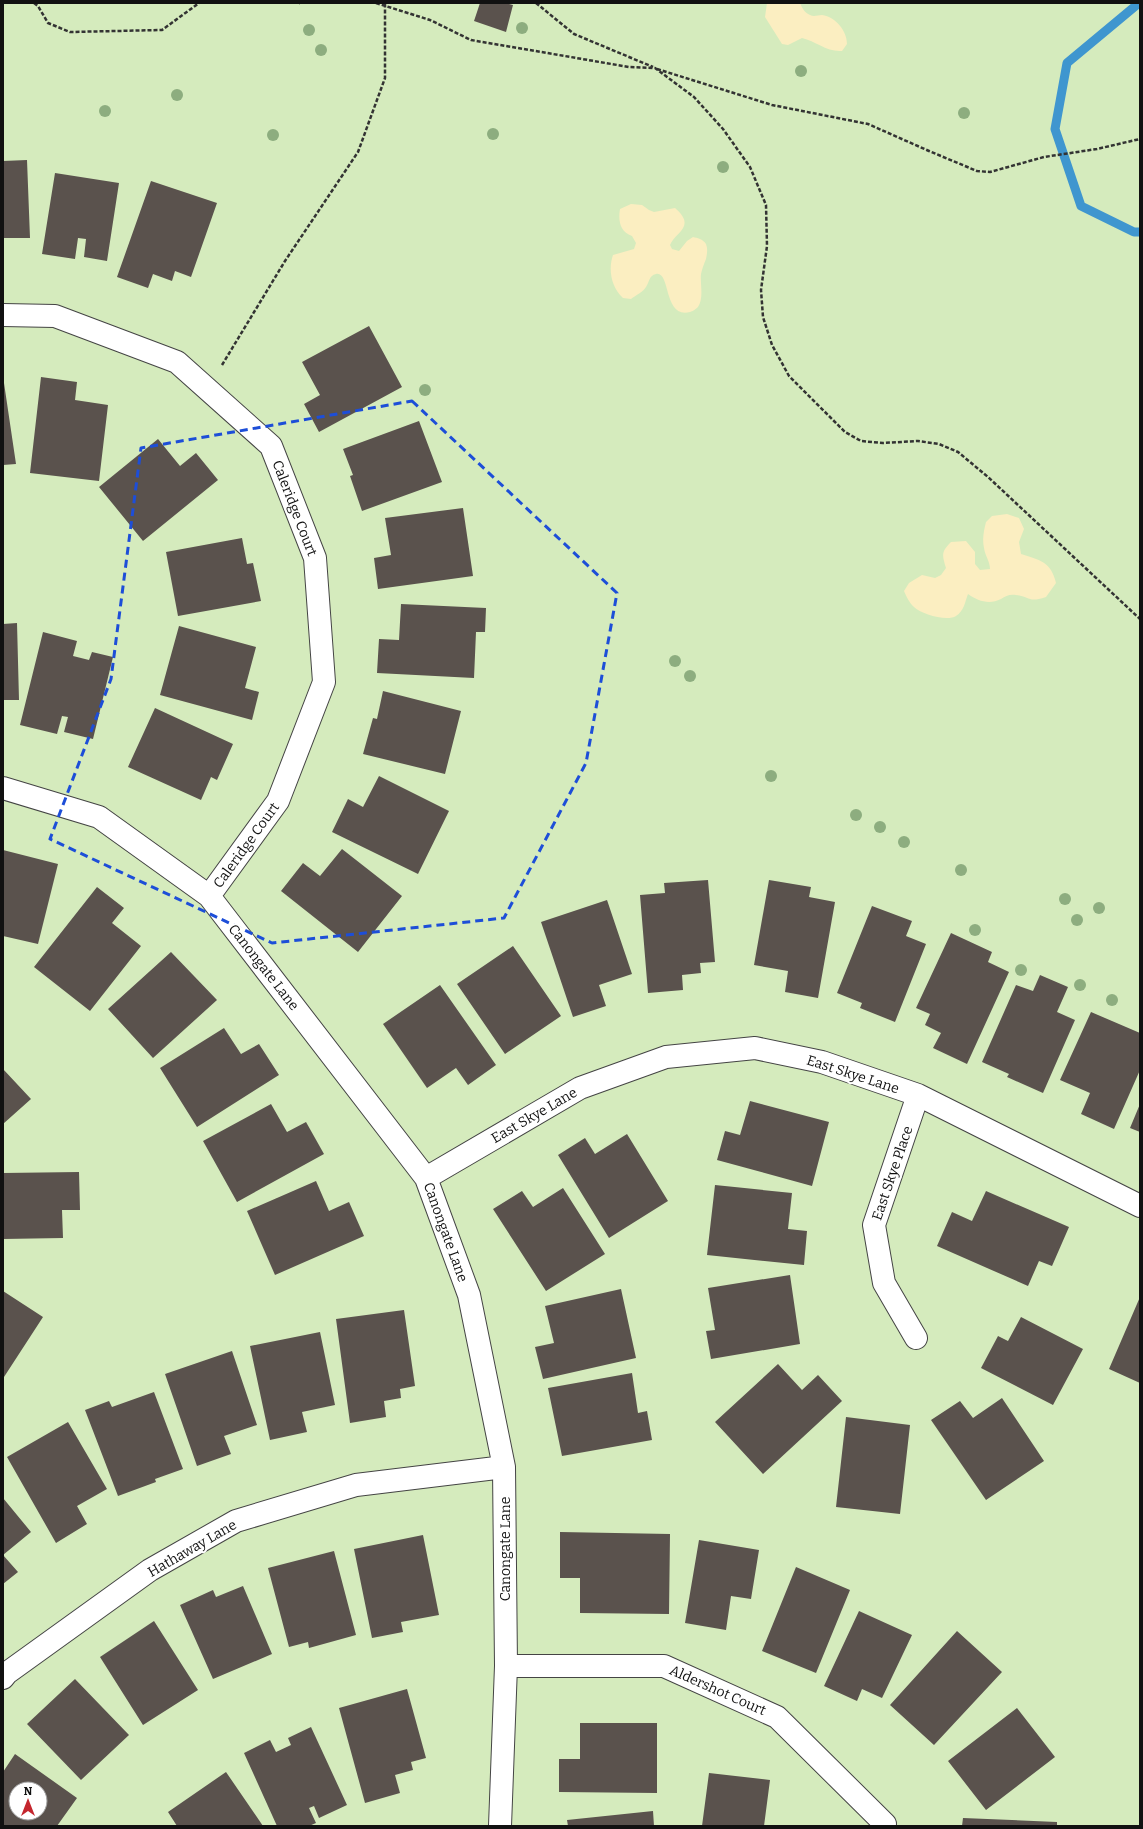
<svg xmlns="http://www.w3.org/2000/svg" width="1143" height="1829" viewBox="0 0 1143 1829" font-family="Bitter,serif">
<style>
.green{fill:#d5ebbd;fill-rule:evenodd}
.sand{fill:#fbeec1}
.lines{fill:none;stroke-linecap:round;stroke-linejoin:round}
.stream{stroke:#3f96cf;stroke-width:9}
.building{fill:#5a524d;fill-rule:evenodd}
.minor-casing{stroke:#444;stroke-width:24}
.path{stroke:#333;stroke-width:2.5;stroke-dasharray:4 2;stroke-linecap:butt}
.minor{stroke:#fff;stroke-width:22}
.tree{fill:#8dad7f}
.marked{fill:none;stroke:#1d4ed8;stroke-width:3;stroke-dasharray:8 5;stroke-linejoin:round}
.labels{text-anchor:middle;stroke-width:4;stroke-linejoin:round;paint-order:stroke}
.street-label{font-size:14px;fill:#111;stroke:#fff}
</style>
<rect width="100%" height="100%" fill="#fffdf5"/>
<!-- green -->
<path class="green" d="M 3,3 L 1140,3 L 1140,1826 L 3,1826 ZM 16,1789 L 40,1789 L 40,1813 L 16,1813 Z"/>
<!-- sand -->
<path class="sand" d="M 767,3 L 800,3 C 802,8 805,13 810,15 C 814,17 818,15 822,15 C 836,17 847,31 847,44 L 842,51 C 826,52 816,41 802,38 L 788,45 L 782,44 L 765,17 Z
M 631,204 L 642,205 L 649,210 L 654,212 L 675,208 C 697,227 675,232 670,245 L 672,249 L 679,251 L 687,241 L 693,237 C 697,238 703,239 706,244 C 708,249 707,254 706,259 C 704,264 702,269 701,274 C 700,284 704,298 698,307 C 697,308 692,312 690,312 C 663,319 671,271 656,274 C 649,275 649,283 646,287 C 643,292 636,295 631,299 L 623,298 C 611,287 608,269 613,255 L 634,249 L 636,243 L 632,236 C 620,232 618,221 620,209 Z
M 1007,514 L 1019,518 L 1024,529 L 1019,542 L 1021,554 C 1039,560 1051,561 1056,583 L 1046,597 C 1028,603 1031,597 1016,595 C 1009,594 1006,596 1001,599 C 989,605 978,601 968,594 C 965,602 964,611 956,616 C 947,622 921,614 914,607 C 909,602 907,598 904,591 L 909,583 L 922,575 L 935,578 L 941,575 L 946,568 C 942,555 941,552 951,542 L 966,541 L 975,552 L 975,564 L 980,570 L 990,569 C 990,561 985,556 984,548 C 982,539 984,530 986,522 L 992,516 Z"/>
<g class="lines">
<!-- stream -->
<path class="stream" d="M 1139,3 L 1067,63 L 1055,129 L 1081,206 L 1134,232 L 1140,232"/>
</g>
<!-- building -->
<path class="building" d="M 480,3 L 505,3 L 513,5 L 506,32 L 474,21 Z
M 27,160 L 30,238 L 3,238 L 3,161 Z
M 55,173 L 119,183 L 107,261 L 84,257 L 86,239 L 78,238 L 75,259 L 42,254 Z
M 151,181 L 217,203 L 191,277 L 175,271 L 172,281 L 153,274 L 148,288 L 117,277 Z
M 369,326 L 402,387 L 319,432 L 304,404 L 320,395 L 302,362 Z
M 41,377 L 77,382 L 75,400 L 108,405 L 99,481 L 30,473 Z
M 4,383 L 16,464 L 3,465 L 3,384 Z
M 419,421 L 442,482 L 362,511 L 350,476 L 353,475 L 343,449 Z
M 158,439 L 180,466 L 196,453 L 218,480 L 143,541 L 99,487 Z
M 463,508 L 473,576 L 378,589 L 374,558 L 391,555 L 385,518 Z
M 242,538 L 247,564 L 253,563 L 261,601 L 178,616 L 166,552 Z
M 401,604 L 486,608 L 485,632 L 476,632 L 474,678 L 377,673 L 379,639 L 399,640 Z
M 17,623 L 19,700 L 3,700 L 3,624 Z
M 179,626 L 256,647 L 245,688 L 259,692 L 252,720 L 160,695 Z
M 43,632 L 77,641 L 73,656 L 89,660 L 92,652 L 113,657 L 93,739 L 64,732 L 68,717 L 62,716 L 57,734 L 20,725 Z
M 383,691 L 461,711 L 445,774 L 363,754 L 373,718 L 377,719 Z
M 155,708 L 233,744 L 217,780 L 211,777 L 201,800 L 128,767 Z
M 379,776 L 449,811 L 418,874 L 332,832 L 348,799 L 363,807 Z
M 342,849 L 402,896 L 358,952 L 281,891 L 303,863 L 320,876 Z
M 3,850 L 58,864 L 38,944 L 3,936 Z
M 708,880 L 715,962 L 700,963 L 701,973 L 682,975 L 683,990 L 648,993 L 640,895 L 665,893 L 664,883 Z
M 769,880 L 811,887 L 809,897 L 835,902 L 818,998 L 785,992 L 788,971 L 754,965 Z
M 97,887 L 124,908 L 112,923 L 141,946 L 90,1011 L 34,967 Z
M 607,900 L 632,974 L 599,985 L 606,1006 L 573,1017 L 541,922 Z
M 872,906 L 912,921 L 906,936 L 926,944 L 895,1022 L 860,1008 L 862,1003 L 837,993 Z
M 951,933 L 992,952 L 988,962 L 1009,972 L 967,1064 L 933,1048 L 941,1033 L 925,1025 L 930,1014 L 916,1008 Z
M 513,946 L 561,1016 L 505,1054 L 457,984 Z
M 171,952 L 217,1000 L 153,1058 L 108,1009 Z
M 1040,975 L 1068,987 L 1057,1012 L 1075,1020 L 1043,1093 L 1007,1077 L 1009,1074 L 982,1062 L 1016,985 L 1033,991 Z
M 440,985 L 496,1065 L 468,1085 L 456,1068 L 427,1088 L 383,1024 Z
M 1091,1012 L 1140,1033 L 1140,1070 L 1114,1129 L 1081,1114 L 1090,1093 L 1060,1080 Z
M 224,1028 L 241,1054 L 259,1044 L 279,1075 L 197,1127 L 160,1068 Z
M 3,1069 L 31,1099 L 3,1124 Z
M 750,1101 L 829,1122 L 812,1186 L 717,1160 L 725,1131 L 740,1135 Z
M 271,1104 L 287,1132 L 306,1122 L 324,1154 L 237,1202 L 203,1141 Z
M 1140,1104 L 1140,1132 L 1130,1128 Z
M 627,1134 L 668,1201 L 609,1238 L 558,1155 L 585,1138 L 595,1154 Z
M 79,1172 L 80,1210 L 62,1210 L 63,1238 L 3,1239 L 3,1173 Z
M 316,1181 L 329,1211 L 349,1202 L 364,1236 L 275,1275 L 247,1211 Z
M 715,1185 L 792,1193 L 788,1229 L 807,1231 L 804,1265 L 707,1255 Z
M 563,1188 L 605,1254 L 546,1291 L 493,1209 L 522,1191 L 533,1207 Z
M 986,1191 L 1069,1227 L 1052,1266 L 1039,1261 L 1028,1286 L 937,1246 L 952,1212 L 972,1221 Z
M 790,1275 L 800,1344 L 711,1359 L 706,1331 L 715,1330 L 708,1288 Z
M 621,1289 L 636,1358 L 543,1379 L 535,1347 L 554,1343 L 545,1306 Z
M 3,1291 L 43,1317 L 4,1377 L 3,1376 Z
M 1140,1297 L 1140,1383 L 1109,1369 Z
M 404,1310 L 415,1386 L 400,1389 L 401,1398 L 384,1401 L 386,1417 L 350,1423 L 336,1319 Z
M 1021,1317 L 1083,1349 L 1053,1405 L 981,1368 L 998,1336 L 1008,1341 Z
M 320,1332 L 335,1405 L 302,1412 L 307,1432 L 270,1440 L 250,1346 Z
M 232,1351 L 257,1425 L 224,1436 L 231,1454 L 197,1466 L 165,1374 Z
M 778,1364 L 802,1390 L 818,1375 L 842,1401 L 763,1474 L 715,1422 Z
M 632,1373 L 638,1413 L 647,1411 L 652,1440 L 562,1456 L 548,1388 Z
M 154,1392 L 183,1469 L 155,1479 L 156,1482 L 118,1496 L 85,1410 L 109,1401 L 112,1407 Z
M 1002,1398 L 1044,1461 L 986,1500 L 931,1420 L 960,1401 L 973,1418 Z
M 846,1417 L 910,1425 L 900,1514 L 836,1507 Z
M 68,1422 L 107,1489 L 77,1506 L 87,1524 L 56,1543 L 7,1457 Z
M 3,1498 L 31,1532 L 3,1555 L 18,1572 L 3,1584 Z
M 560,1532 L 670,1534 L 669,1614 L 580,1613 L 580,1578 L 560,1578 Z
M 423,1535 L 439,1615 L 401,1622 L 403,1632 L 372,1638 L 354,1549 Z
M 699,1540 L 759,1550 L 751,1599 L 731,1596 L 726,1630 L 685,1623 Z
M 334,1551 L 356,1635 L 309,1648 L 308,1642 L 289,1647 L 268,1568 Z
M 796,1567 L 850,1590 L 816,1673 L 762,1651 Z
M 243,1586 L 272,1654 L 213,1679 L 180,1605 L 213,1590 L 216,1597 Z
M 859,1611 L 912,1635 L 882,1698 L 862,1689 L 857,1701 L 824,1686 Z
M 154,1621 L 198,1690 L 143,1725 L 100,1657 Z
M 957,1631 L 1002,1672 L 934,1745 L 890,1705 Z
M 75,1679 L 129,1735 L 81,1780 L 27,1724 Z
M 407,1689 L 426,1758 L 411,1762 L 413,1770 L 395,1775 L 400,1793 L 365,1803 L 339,1708 Z
M 1017,1708 L 1055,1757 L 986,1810 L 948,1761 Z
M 580,1723 L 657,1723 L 657,1793 L 559,1792 L 559,1759 L 580,1759 Z
M 311,1727 L 347,1805 L 319,1818 L 314,1806 L 309,1808 L 316,1823 L 309,1826 L 277,1826 L 244,1753 L 270,1740 L 276,1752 L 291,1745 L 288,1738 Z
M 15,1754 L 77,1798 L 57,1826 L 3,1826 L 3,1772 ZM 16,1789 L 40,1789 L 40,1813 L 16,1813 Z
M 226,1772 L 263,1826 L 177,1826 L 168,1812 Z
M 709,1773 L 770,1780 L 764,1826 L 702,1826 Z
M 653,1811 L 654,1826 L 568,1826 L 567,1820 Z
M 963,1818 L 1057,1822 L 1057,1826 L 962,1826 Z"/>
<g class="lines">
<!-- minor casing -->
<g class="minor-casing">
<path id="minor" d="M 3,315 L 55,316 L 177,362 L 271,446 L 315,558 L 324,682 L 278,801 L 209,896
M 3,788 L 99,817 L 209,896 L 426,1178 L 469,1295 L 504,1467 L 506,1666 L 500,1826
M 426,1178 L 580,1088 L 666,1057 L 755,1048 L 822,1062 L 918,1095 L 1140,1206
M 916,1338 L 884,1283 L 874,1225 L 918,1095
M 506,1666 L 664,1666 L 777,1717 L 885,1824
M 3,1678 L 7,1673 L 150,1570 L 236,1521 L 356,1485 L 504,1467"/>
</g>
<!-- path -->
<path class="path" d="M 34,3 L 38,6 L 48,23 L 70,32 L 162,30 L 199,3
M 299,3 L 300,3
M 376,3 L 430,20 L 471,40 L 629,67 L 655,68 L 694,97 L 723,129 L 750,167 L 766,205 L 767,246 L 761,290 L 763,317 L 772,345 L 789,376 L 845,432 L 861,441 L 883,443 L 918,441 L 939,444 L 958,452 L 988,477 L 1140,619
M 536,3 L 574,34 L 653,67
M 657,69 L 772,105 L 868,124 L 929,151 L 977,171 L 990,172 L 1044,157 L 1097,149 L 1140,139
M 222,365 L 285,261 L 358,152 L 385,78 L 385,3"/>
<!-- minor -->
<use href="#minor" class="minor"/>
</g>
<!-- trees -->
<g class="tree">
<circle cx="522" cy="28" r="6"/>
<circle cx="309" cy="30" r="6"/>
<circle cx="321" cy="50" r="6"/>
<circle cx="801" cy="71" r="6"/>
<circle cx="177" cy="95" r="6"/>
<circle cx="105" cy="111" r="6"/>
<circle cx="964" cy="113" r="6"/>
<circle cx="493" cy="134" r="6"/>
<circle cx="273" cy="135" r="6"/>
<circle cx="723" cy="167" r="6"/>
<circle cx="425" cy="390" r="6"/>
<circle cx="675" cy="661" r="6"/>
<circle cx="690" cy="676" r="6"/>
<circle cx="771" cy="776" r="6"/>
<circle cx="856" cy="815" r="6"/>
<circle cx="880" cy="827" r="6"/>
<circle cx="904" cy="842" r="6"/>
<circle cx="961" cy="870" r="6"/>
<circle cx="1065" cy="899" r="6"/>
<circle cx="1099" cy="908" r="6"/>
<circle cx="1077" cy="920" r="6"/>
<circle cx="975" cy="930" r="6"/>
<circle cx="1021" cy="970" r="6"/>
<circle cx="1080" cy="985" r="6"/>
<circle cx="1112" cy="1000" r="6"/>
</g>
<!-- marked area -->
<path class="marked" d="M 412,401 L 617,593 L 586,763 L 504,918 L 272,943 L 50,839 L 111,679 L 141,448 Z"/>
<g class="labels">
<!-- street labels -->
<g class="street-label">
<text transform="translate(295 508) rotate(69)" y="5">Caleridge Court</text>
<text transform="translate(246 845) rotate(-54)" y="5">Caleridge Court</text>
<text transform="translate(264 967) rotate(52)" y="5">Canongate Lane</text>
<text transform="translate(853 1074) rotate(18)" y="5">East Skye Lane</text>
<text transform="translate(534 1115) rotate(-30)" y="5">East Skye Lane</text>
<text transform="translate(892 1173) rotate(-71)" y="5">East Skye Place</text>
<text transform="translate(446 1232) rotate(70)" y="5">Canongate Lane</text>
<text transform="translate(192 1548) rotate(-30)" y="5">Hathaway Lane</text>
<text transform="translate(505 1549) rotate(-90)" y="5">Canongate Lane</text>
<text transform="translate(718 1690) rotate(24)" y="5">Aldershot Court</text>
</g>
</g>
<!-- border -->
<rect width="1143" height="1829" fill="none" stroke="#111111" stroke-width="8"/>
<!-- north arrow -->
<g transform="translate(28 1801)"><circle r="19" fill="#ffffff" stroke="#a0a0a0"/>
<path d="M0-3L7 15L0 10L-7 15Z" fill="#c4262e"/>
<text y="-6" font-size="11" font-weight="bold" text-anchor="middle" fill="#111111">N</text>
</g>
</svg>
